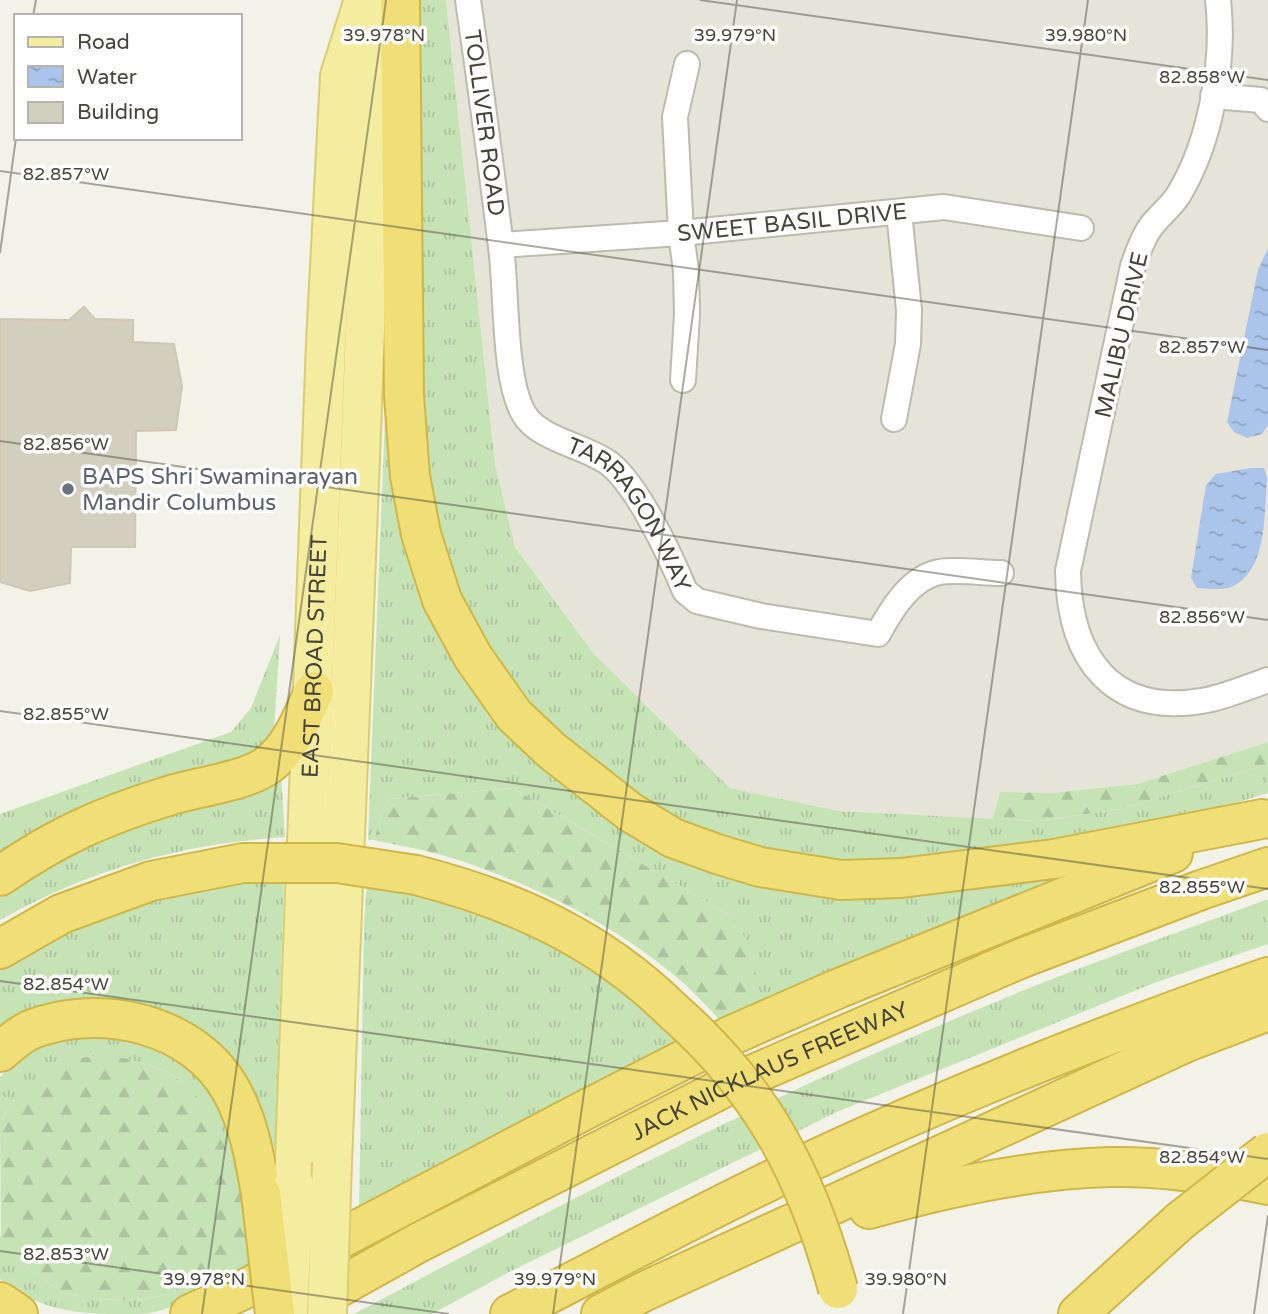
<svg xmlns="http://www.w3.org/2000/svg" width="1268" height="1314" viewBox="0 0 1268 1314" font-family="'Varela Round',sans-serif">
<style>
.residential{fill:#e6e4d8}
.grass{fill:url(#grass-tufts)}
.forest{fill:url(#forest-firs)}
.water{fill:url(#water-ripples)}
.building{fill:#d3cfbf;stroke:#cdc8b3;stroke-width:2}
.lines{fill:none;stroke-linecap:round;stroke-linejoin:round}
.minor-casing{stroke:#bdbbac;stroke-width:28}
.primary-casing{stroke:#d8cd72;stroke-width:42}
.motorway-casing{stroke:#ceb748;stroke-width:42}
.minor{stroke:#fff;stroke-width:24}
.primary{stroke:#f4eda0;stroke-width:38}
.motorway{stroke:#f0df77;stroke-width:38}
.primary-bridge-casing{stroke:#d8cd72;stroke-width:42;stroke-linecap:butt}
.motorway-bridge-casing{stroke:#ceb748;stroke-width:42;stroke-linecap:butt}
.primary-bridge{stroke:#f4eda0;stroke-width:38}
.motorway-bridge{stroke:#f0df77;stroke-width:38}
.ticks{fill:none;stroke:#464338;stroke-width:2;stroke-opacity:0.45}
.worship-dot{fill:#6b7280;stroke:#fff;stroke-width:2.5}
.labels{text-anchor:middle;stroke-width:7;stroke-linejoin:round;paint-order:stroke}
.street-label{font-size:23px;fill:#464338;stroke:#fff}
.worship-label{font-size:23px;fill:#5b616d;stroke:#fff;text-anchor:start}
.ticks-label{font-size:18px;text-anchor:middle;fill:#464338;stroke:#fff;stroke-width:7;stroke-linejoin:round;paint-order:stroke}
</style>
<defs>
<pattern id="grass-tufts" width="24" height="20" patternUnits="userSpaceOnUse" patternTransform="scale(1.75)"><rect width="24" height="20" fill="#c6e3b6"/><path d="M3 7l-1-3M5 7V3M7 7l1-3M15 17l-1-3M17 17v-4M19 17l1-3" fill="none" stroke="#abc49d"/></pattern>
<pattern id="forest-firs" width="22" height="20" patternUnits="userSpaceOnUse" patternTransform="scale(1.75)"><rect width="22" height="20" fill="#c6e3b6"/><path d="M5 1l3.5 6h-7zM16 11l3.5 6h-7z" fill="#abc49d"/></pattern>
<pattern id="water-ripples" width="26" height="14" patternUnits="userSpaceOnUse" patternTransform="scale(1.75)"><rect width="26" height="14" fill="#abc4e9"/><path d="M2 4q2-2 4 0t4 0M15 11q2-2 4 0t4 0" fill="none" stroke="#8da1be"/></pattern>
</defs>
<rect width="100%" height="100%" fill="#f3f2e9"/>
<!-- residential -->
<path class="residential" d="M 446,0 L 1268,0 L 1268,742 L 1137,784 L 1051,793 L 1000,792 L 993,819 L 839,811 L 730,788 L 594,654 L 515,547 L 495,464 Z"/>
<!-- grass -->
<path class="grass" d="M 414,0 L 446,0 L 495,464 L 515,547 L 594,654 L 730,788 L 839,811 L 1038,821 L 1121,809 L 1268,764 L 1268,793 L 1167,824 L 897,865 L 771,856 L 642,806 L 540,725 L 478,639 L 439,546 L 419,451 Z
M 389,318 L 445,629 L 693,856 L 1074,874 L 747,1011 L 731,916 L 513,788 L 390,799 L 382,811 L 374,840 L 368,840 Z
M 280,635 L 274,731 L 255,757 L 0,857 L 0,814 L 231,732 L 251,708 Z
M 281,775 L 285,837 C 180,844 91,869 0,920 L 0,890 L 69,847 Z
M 284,880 L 275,1147 L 270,1147 L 191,1031 L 0,1035 L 0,965 L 120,905 L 229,882 Z
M 367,885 L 406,889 L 504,920 L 598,969 L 682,1041 L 359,1212 L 364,923 Z
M 1268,899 L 1268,944 L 1154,983 L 839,1111 L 511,1271 L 432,1314 L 354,1314 C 568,1200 785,1087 1010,996 C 1095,961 1182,931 1268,899 Z
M 108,1033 L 179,1056 L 231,1114 L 250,1208 L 184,1083 L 164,1070 L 128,1059 L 14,1100 L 0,1122 L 0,1077 C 32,1042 63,1040 108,1033 Z
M 0,1236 L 22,1264 L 61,1292 L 91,1299 L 138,1300 L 166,1295 L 252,1257 L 252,1267 C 218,1284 181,1309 143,1314 C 134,1314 125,1314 116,1314 C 72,1314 35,1308 0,1279 Z"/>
<!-- forest -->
<path class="forest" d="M 1268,742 L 1268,764 L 1121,809 L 1038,821 L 993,819 L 1000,792 L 1051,793 L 1137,784 Z
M 513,788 L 731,916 C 755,950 764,971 747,1011 L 722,1022 C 708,1008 695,993 681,981 C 616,925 533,884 452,858 C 427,850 400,846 374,840 L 382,811 L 390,799 Z
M 99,1055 L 128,1059 L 164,1070 L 184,1083 L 211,1111 L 228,1140 L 250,1208 L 252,1257 L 166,1295 L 138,1300 L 91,1299 L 61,1292 L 22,1264 L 1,1239 L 0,1122 L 14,1100 L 39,1074 L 69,1060 Z"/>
<!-- water -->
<path class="water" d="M 1268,248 L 1268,425 L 1262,434 L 1247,438 L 1234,432 L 1227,422 L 1258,270 Z
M 1251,468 L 1264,468 L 1267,478 C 1264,511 1268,567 1235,585 C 1225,591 1208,589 1197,588 L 1191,578 L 1206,485 L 1216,474 Z"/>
<!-- building -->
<path class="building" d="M 84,307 L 95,319 L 133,320 L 133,342 L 174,344 L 182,386 L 176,430 L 136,431 L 135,547 L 71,547 L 70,583 L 30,591 L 0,582 L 0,319 L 69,320 Z"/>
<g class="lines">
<!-- minor casing -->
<g class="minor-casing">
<g id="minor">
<path id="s1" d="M 468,0 C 480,82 491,165 501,247 C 507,290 503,379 524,414 C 539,440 587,446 610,464 C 639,488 670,555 685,591 L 697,601 L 761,616 L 878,634 C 891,610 910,578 939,572 C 958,569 982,573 1001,573"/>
<path d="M 1218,0 C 1225,61 1211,141 1179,194 C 1171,208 1156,217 1148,231 C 1141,242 1137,255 1133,266 L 1068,571 C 1069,659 1113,718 1207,700 C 1227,696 1248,687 1268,680"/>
<path d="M 1213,96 L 1261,100 L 1268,109"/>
<path id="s2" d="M 501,245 L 681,233 L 944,207 L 1081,228"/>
<path d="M 683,380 L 687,314 L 686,271 L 681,233 L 675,117 L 687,64"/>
<path d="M 894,419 L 908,344 L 909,310 L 899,212"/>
</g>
</g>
<!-- primary casing -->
<g class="primary-casing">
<g id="primary">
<path d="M 332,1163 L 375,78 L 367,8"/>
<path id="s3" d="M 294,1184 L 326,343 L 340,76 L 364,0"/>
</g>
</g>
<!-- motorway casing -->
<g class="motorway-casing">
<g id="motorway">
<path d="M 400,0 L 404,396 L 410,476 L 421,534 L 442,600 L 473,657 L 514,715 L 551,750 L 630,812 L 673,838 L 717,854 L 760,867 L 841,880 L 901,878 L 1054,859 L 1262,819"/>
<path d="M 416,875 C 514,900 600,939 673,1011"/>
<path d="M 0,876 C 56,837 103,816 168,796 C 196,787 242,782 265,767 C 290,751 303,716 314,691"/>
<path d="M 0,949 L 61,914 L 151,881 L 243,863"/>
<path d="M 0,1052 C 9,1044 20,1035 30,1030 C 99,1002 195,1023 232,1092 C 249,1123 255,1159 261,1194"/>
<path d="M 869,1209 C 947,1187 1029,1169 1110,1167 C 1163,1166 1216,1174 1268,1185"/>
<path d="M 0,1302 L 18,1314"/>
<path id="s4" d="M 300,1309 L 418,1243 L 731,1084 L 1022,958 L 1201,890 L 1268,867"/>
<path d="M 190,1314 L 245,1289 L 583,1111 L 732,1035 L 837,989 L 1173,853"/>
<path d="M 510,1314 C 602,1267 694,1217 788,1172 C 944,1098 1105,1034 1268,977"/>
<path d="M 601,1314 L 643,1292 L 1187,1042 L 1268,1011"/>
<path d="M 1078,1314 L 1180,1221"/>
</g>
</g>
<!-- minor -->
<use href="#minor" class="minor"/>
<!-- primary -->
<use href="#primary" class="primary"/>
<!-- motorway -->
<use href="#motorway" class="motorway"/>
<!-- primary-bridge casing -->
<g class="primary-bridge-casing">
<path id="primary-bridge" d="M 288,1314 L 294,1184
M 327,1314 L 332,1163"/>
</g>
<!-- motorway-bridge casing -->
<g class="motorway-bridge-casing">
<path id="motorway-bridge" d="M 243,863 L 337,863 L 416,875
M 673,1011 C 762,1089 807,1176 838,1289
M 261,1194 L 275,1314
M 1180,1221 L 1268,1152"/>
</g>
<!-- primary-bridge -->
<use href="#primary-bridge" class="primary-bridge"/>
<!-- motorway-bridge -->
<use href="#motorway-bridge" class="motorway-bridge"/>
</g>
<!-- ticks -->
<path class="ticks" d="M 700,0 L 1268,80M 33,16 L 36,0M 0,171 L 1268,350M 0,253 L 16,138M 0,441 L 1268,620M 0,711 L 1268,889M 0,981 L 1268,1159M 0,1251 L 449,1314M 202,1314 L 386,0M 553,1314 L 737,0M 903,1314 L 1088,0M 1254,1314 L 1268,1215"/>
<!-- markers -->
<circle class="worship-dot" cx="68" cy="489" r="7"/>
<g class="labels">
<!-- street labels -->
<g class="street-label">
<text dy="8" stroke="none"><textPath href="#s1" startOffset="124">TOLLIVER ROAD</textPath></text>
<text dy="8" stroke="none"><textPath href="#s2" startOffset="292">SWEET BASIL DRIVE</textPath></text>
<text transform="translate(1121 335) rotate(-77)" y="8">MALIBU DRIVE</text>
<text dy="8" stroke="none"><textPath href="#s1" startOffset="570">TARRAGON WAY</textPath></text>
<text dy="8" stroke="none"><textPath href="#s3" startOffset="528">EAST BROAD STREET</textPath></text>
<text dy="8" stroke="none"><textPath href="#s4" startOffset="527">JACK NICKLAUS FREEWAY</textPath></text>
</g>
<!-- worship labels -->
<g class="worship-label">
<text x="82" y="484">BAPS Shri Swaminarayan<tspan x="82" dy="26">Mandir Columbus</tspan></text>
</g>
</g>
<g class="ticks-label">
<text x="384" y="41">39.978°N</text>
<text x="735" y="41">39.979°N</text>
<text x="1086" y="41">39.980°N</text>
<text x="1202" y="83">82.858°W</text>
<text x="66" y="180">82.857°W</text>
<text x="1202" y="353">82.857°W</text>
<text x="66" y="450">82.856°W</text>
<text x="1202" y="623">82.856°W</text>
<text x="66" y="720">82.855°W</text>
<text x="1202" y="893">82.855°W</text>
<text x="66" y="990">82.854°W</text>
<text x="1202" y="1163">82.854°W</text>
<text x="66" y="1260">82.853°W</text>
<text x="204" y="1285">39.978°N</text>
<text x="555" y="1285">39.979°N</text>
<text x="906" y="1285">39.980°N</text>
</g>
<!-- legend -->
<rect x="14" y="14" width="228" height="126" fill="#ffffff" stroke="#b5b4af" stroke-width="2"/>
<rect x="28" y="37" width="35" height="10" fill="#f4eda0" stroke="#b5b4af" stroke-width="2"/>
<text x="77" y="49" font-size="21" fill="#464338">Road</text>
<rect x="28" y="66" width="35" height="21" fill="url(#water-ripples)" stroke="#b5b4af" stroke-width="2"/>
<text x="77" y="84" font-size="21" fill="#464338">Water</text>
<rect x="28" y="102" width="35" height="21" fill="#d3cfbf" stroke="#b5b4af" stroke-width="2"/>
<text x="77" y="119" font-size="21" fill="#464338">Building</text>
</svg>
